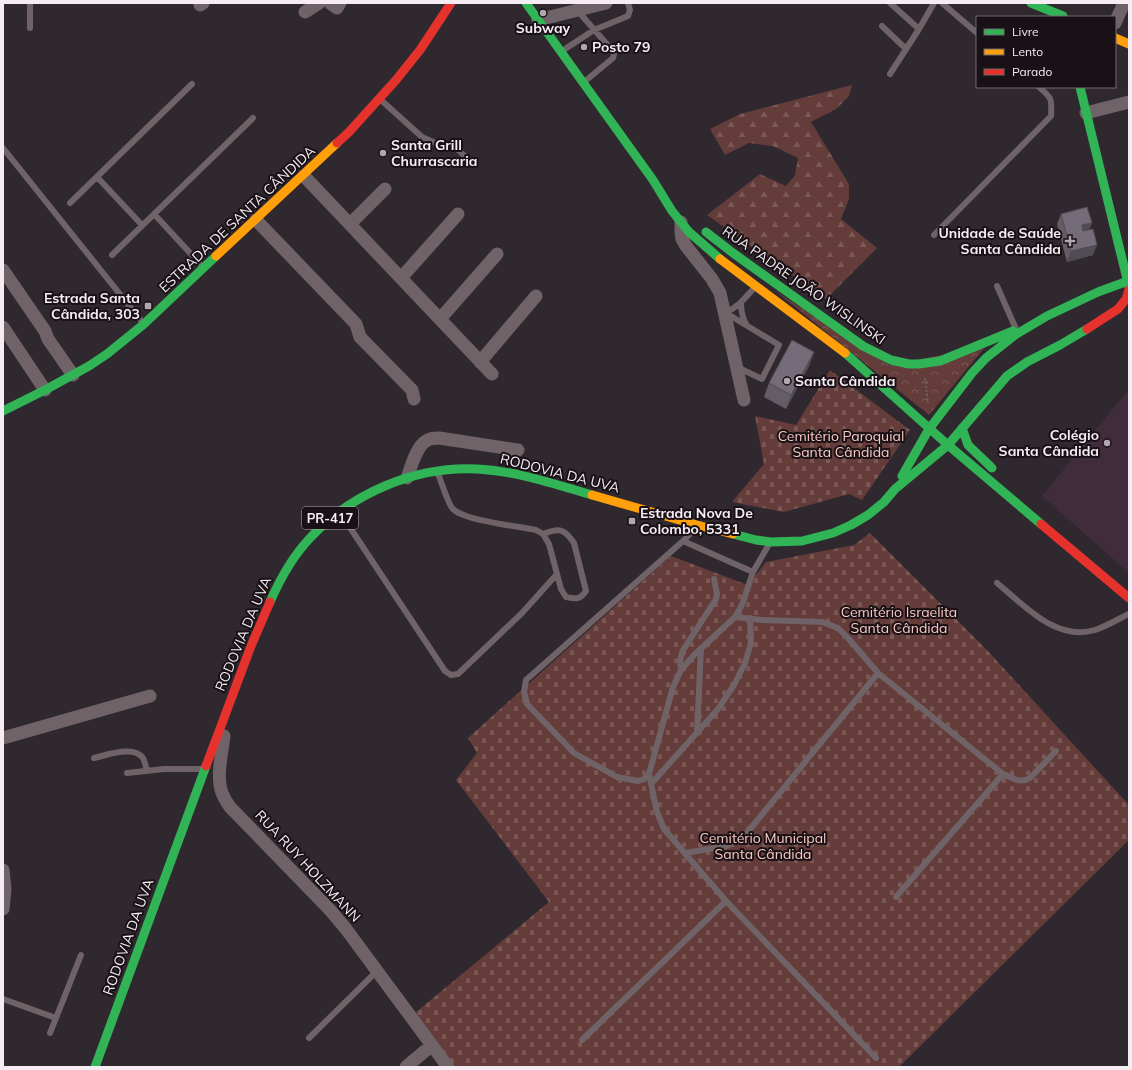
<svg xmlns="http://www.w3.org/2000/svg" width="1132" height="1070" viewBox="0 0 1132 1070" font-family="Mulish,sans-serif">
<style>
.built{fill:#402c3b}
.forest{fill:url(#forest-firs)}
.cemetery{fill:url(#cemetery-stones)}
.park{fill:url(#park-crowns)}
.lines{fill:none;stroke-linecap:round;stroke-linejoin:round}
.path{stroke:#6c6166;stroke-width:2;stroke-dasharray:2 2;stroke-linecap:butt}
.lane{stroke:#706368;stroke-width:6}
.street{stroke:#706368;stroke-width:13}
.fast{stroke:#30b455;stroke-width:9}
.slow{stroke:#ff9f0a;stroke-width:9}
.jam{stroke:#e5322d;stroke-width:9}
.wall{fill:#645d67}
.shaded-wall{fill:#514c54}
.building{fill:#746c78;stroke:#514c54}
.poi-dot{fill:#b1a7af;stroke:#181116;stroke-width:1.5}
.labels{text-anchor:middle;stroke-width:4;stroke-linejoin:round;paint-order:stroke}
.shield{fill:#181116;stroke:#b3aab1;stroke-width:1}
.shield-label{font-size:13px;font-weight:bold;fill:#f6ecf4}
.poi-label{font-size:14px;font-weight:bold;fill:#f6ecf4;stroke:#181116;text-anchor:start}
.street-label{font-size:14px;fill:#f6ecf4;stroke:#181116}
.park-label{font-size:14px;fill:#f9c7c2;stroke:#181116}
</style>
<defs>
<pattern id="forest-firs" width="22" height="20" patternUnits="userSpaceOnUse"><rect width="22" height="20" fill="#643c39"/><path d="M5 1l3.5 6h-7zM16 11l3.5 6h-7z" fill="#7b5856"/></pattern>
<pattern id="cemetery-stones" width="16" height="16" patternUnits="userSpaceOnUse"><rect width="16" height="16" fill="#643c39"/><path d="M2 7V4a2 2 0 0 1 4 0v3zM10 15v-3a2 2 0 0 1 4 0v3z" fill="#7b5856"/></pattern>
<pattern id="park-crowns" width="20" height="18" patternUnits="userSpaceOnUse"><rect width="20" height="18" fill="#643c39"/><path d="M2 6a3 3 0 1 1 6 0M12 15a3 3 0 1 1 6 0" fill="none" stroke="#7b5856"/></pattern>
</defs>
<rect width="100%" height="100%" fill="#30282f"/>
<!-- built -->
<path class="built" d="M 1129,389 L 1129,573 L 1042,496 Z"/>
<!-- forest -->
<path class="forest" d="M 852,85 L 849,96 L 836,109 L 811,122 L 849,184 L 849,199 L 841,219 L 877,248 L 826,299 L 707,215 L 760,174 L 786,186 L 795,175 L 798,158 L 773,146 L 749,143 L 725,155 L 710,129 L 740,114 Z"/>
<!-- cemetery -->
<path class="cemetery" d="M 830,370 L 910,430 L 862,500 L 849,494 L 784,512 L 732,502 L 764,464 L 755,416 L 796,425 Z
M 870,533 L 986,649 L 1129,805 L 1129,840 L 899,1067 L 455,1067 L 415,1013 L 549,902 L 456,780 L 477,753 L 468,738 L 671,556 L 748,585 L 766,562 L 854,545 Z"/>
<!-- park -->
<path class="park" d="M 774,290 L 889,365 L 985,347 L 929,415 Z"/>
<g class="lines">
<!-- path -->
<path class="path" d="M 925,378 L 928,403"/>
<!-- lane -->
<path class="lane" d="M 30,3 L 30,28
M 890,3 L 919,29
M 942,3 L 977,33
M 577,10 L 612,50 L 614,54 L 613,58 L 584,82
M 882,26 L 906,49
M 562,51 L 594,30 L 628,16 L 630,10 L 628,3
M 890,74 L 919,29 L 934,3
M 381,100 L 422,137 L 438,144 L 454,146 L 470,161
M 3,148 L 143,323
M 97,177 L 142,225
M 70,203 L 192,84
M 154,214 L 203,267
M 934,235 L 1051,116 C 1052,99 1052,98 1039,87
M 112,255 L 253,118
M 997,286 L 1016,329
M 741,303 C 741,311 742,317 746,324
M 724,313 C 738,308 745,298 755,287
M 726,313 L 779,345 L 762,379 L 737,367
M 438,474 C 441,481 448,503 452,508 C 463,521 518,526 536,530 L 543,534 L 549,544 L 561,589 L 566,597 C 576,599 580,600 586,591 L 574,543 C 564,528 559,528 543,534
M 341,514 L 445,671 L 451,675 L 458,674 L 522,613 L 557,574
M 694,530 L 683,541 L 526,680 L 524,692 L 527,704 L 574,753 L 617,777 L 638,781 L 644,779 L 649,774 L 673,687 L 681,670 L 694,655 L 735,617 L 742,605 L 753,572 L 768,546
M 683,541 L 753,572
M 997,583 C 1024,605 1056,642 1095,630 C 1107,626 1118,619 1129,614
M 735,617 L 762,620 L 822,622 L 838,628 L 848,638 L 878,673 L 1003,774 C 1013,778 1020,784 1030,778 L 1056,751
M 681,670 L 680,662 L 682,652 L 716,599 L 717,594 L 714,579
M 697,733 L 701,648
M 94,758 C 107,755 134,745 143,758 C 145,762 146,767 147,771
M 127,773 L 164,769 L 201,769
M 651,784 L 718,709 L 734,685 L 745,663 L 751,643 L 750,618
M 685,853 L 727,846 L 746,834 L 878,673
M 896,897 L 1003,774
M 726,901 L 876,1058
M 3,999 L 56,1018 L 81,955
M 50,1033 L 56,1018
M 309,1038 L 377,971
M 582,1040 L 726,901 L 664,829 L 657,812 L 649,774"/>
<!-- street -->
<path class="street" d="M 330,3 L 337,8 L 340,3
M 200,5 L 203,3
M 305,12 L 319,3
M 538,20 L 606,3
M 1115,23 L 1124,3
M 1086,113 L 1129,102
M 304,176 L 492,374
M 256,220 L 356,324 L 360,337 L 412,390 L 414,399
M 681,222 L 681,232 L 682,239 L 686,246 L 712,279 L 720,293 L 744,400
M 350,224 L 385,189
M 3,270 L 45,331 L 48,339 L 73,375
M 401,278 L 458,214
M 440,319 L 497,254
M 3,327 L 45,390
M 480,362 L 536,296
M 407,478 C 411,467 416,447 426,441 C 430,438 434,438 439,438 L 518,450
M 224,736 C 222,753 216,777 222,793 C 224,798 227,803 230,807 L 331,911 L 346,929 L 448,1067
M 3,738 L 150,696
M 3,870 L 5,889 L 3,909
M 406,1067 L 432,1045"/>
<!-- fast -->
<path class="fast" d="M 526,3 L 653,180 L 672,211 L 689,232 L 720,259
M 1031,3 L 1063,16
M 1080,87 L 1129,287
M 706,232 L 733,253 L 863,346 L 891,360 L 909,364 L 919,364 L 940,361 L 1013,331
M 845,353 L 948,445 L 1041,524
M 3,411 L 45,390 L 89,366 L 107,354 L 144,324 L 216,256
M 962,428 L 968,445 L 992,468
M 902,476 L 929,429 L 972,373 L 986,358 L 1015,335 L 1047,316 L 1098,292 L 1128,281
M 733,534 L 756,540 L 771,542 L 802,541 L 833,533 L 851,525 L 868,515 L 884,502 L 895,489 L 948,445 L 1007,376 L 1027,362 L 1060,345 L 1087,329
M 270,602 C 280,579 293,556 310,538 C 352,493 415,466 477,469 C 517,471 554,484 592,495
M 95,1067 L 206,766"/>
<!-- slow -->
<path class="slow" d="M 1115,38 L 1129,44
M 216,256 L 337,143
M 720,259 L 845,353
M 592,495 L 697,525 L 733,534"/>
<!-- jam -->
<path class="jam" d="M 337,143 L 349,132 L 396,80 L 420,50 L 451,3
M 1087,329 L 1118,309 L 1126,299 L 1129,290
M 1041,524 L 1129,598
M 206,766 L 251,646 L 270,602"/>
</g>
<!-- wall -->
<path class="wall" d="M 1061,214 L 1092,223 L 1089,230 L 1093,255 L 1067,262 L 1057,224 Z
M 814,352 L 809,366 L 786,409 L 764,397 L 769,383 Z"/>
<!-- shaded-wall -->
<path class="shaded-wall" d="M 1092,223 L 1088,233 L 1078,236 L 1082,225 Z
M 1097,245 L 1093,255 L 1067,262 L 1071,251 Z
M 814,352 L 809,366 L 786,409 L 791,395 Z"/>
<!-- building -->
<path class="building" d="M 1087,207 L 1092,223 L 1082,225 L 1083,231 L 1093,229 L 1097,245 L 1071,251 L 1061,214 Z
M 792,340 L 814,352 L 791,395 L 769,383 Z"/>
<!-- markers -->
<g class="poi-dot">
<circle cx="543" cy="13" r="4"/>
<circle cx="584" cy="47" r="4"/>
<circle cx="383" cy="153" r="4"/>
<path d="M1068 235h4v4h4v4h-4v4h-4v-4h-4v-4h4z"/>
<rect x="144" y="302" width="8" height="8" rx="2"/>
<circle cx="787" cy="381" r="4"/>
<circle cx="1107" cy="443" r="4"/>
<rect x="628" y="517" width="8" height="8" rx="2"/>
</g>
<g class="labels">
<!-- shield labels -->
<rect class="shield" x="302" y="507" width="56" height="22" rx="3"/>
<g class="shield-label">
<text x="330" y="523">PR-417</text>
</g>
<!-- poi labels -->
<g class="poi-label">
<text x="543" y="33" text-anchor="middle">Subway</text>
<text x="592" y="52">Posto 79</text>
<text x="391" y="150">Santa Grill<tspan x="391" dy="16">Churrascaria</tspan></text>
<text x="1061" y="238" text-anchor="end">Unidade de Saúde<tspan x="1061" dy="16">Santa Cândida</tspan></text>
<text x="140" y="303" text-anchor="end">Estrada Santa<tspan x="140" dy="16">Cândida, 303</tspan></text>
<text x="795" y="386">Santa Cândida</text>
<text x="1099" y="440" text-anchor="end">Colégio<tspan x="1099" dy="16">Santa Cândida</tspan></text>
<text x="640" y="518">Estrada Nova De<tspan x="640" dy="16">Colombo, 5331</tspan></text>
</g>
<!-- street labels -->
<g class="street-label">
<text transform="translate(237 219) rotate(-43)" y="5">ESTRADA DE SANTA CÂNDIDA</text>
<text transform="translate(804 285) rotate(35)" y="5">RUA PADRE JOÃO WISLINSKI</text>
<text transform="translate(560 473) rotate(14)" y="5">RODOVIA DA UVA</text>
<text transform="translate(243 634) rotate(-67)" y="5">RODOVIA DA UVA</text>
<text transform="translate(308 866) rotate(47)" y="5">RUA RUY HOLZMANN</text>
<text transform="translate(128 937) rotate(-70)" y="5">RODOVIA DA UVA</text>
</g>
<!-- park labels -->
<g class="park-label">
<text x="841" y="441">Cemitério Paroquial<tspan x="841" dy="16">Santa Cândida</tspan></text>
<text x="899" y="617">Cemitério Israelita<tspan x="899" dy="16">Santa Cândida</tspan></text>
<text x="763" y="843">Cemitério Municipal<tspan x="763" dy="16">Santa Cândida</tspan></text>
</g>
</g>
<!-- border -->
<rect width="1132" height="1070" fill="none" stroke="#f6ecf4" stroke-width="8"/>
<!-- legend -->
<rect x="976" y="16" width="140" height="72" fill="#181116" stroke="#71696f"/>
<rect x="984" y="29" width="20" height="6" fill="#30b455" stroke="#71696f"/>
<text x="1012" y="36" font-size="12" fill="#f6ecf4">Livre</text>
<rect x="984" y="49" width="20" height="6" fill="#ff9f0a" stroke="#71696f"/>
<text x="1012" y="56" font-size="12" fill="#f6ecf4">Lento</text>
<rect x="984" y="69" width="20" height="6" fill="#e5322d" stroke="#71696f"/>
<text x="1012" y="76" font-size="12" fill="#f6ecf4">Parado</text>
</svg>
